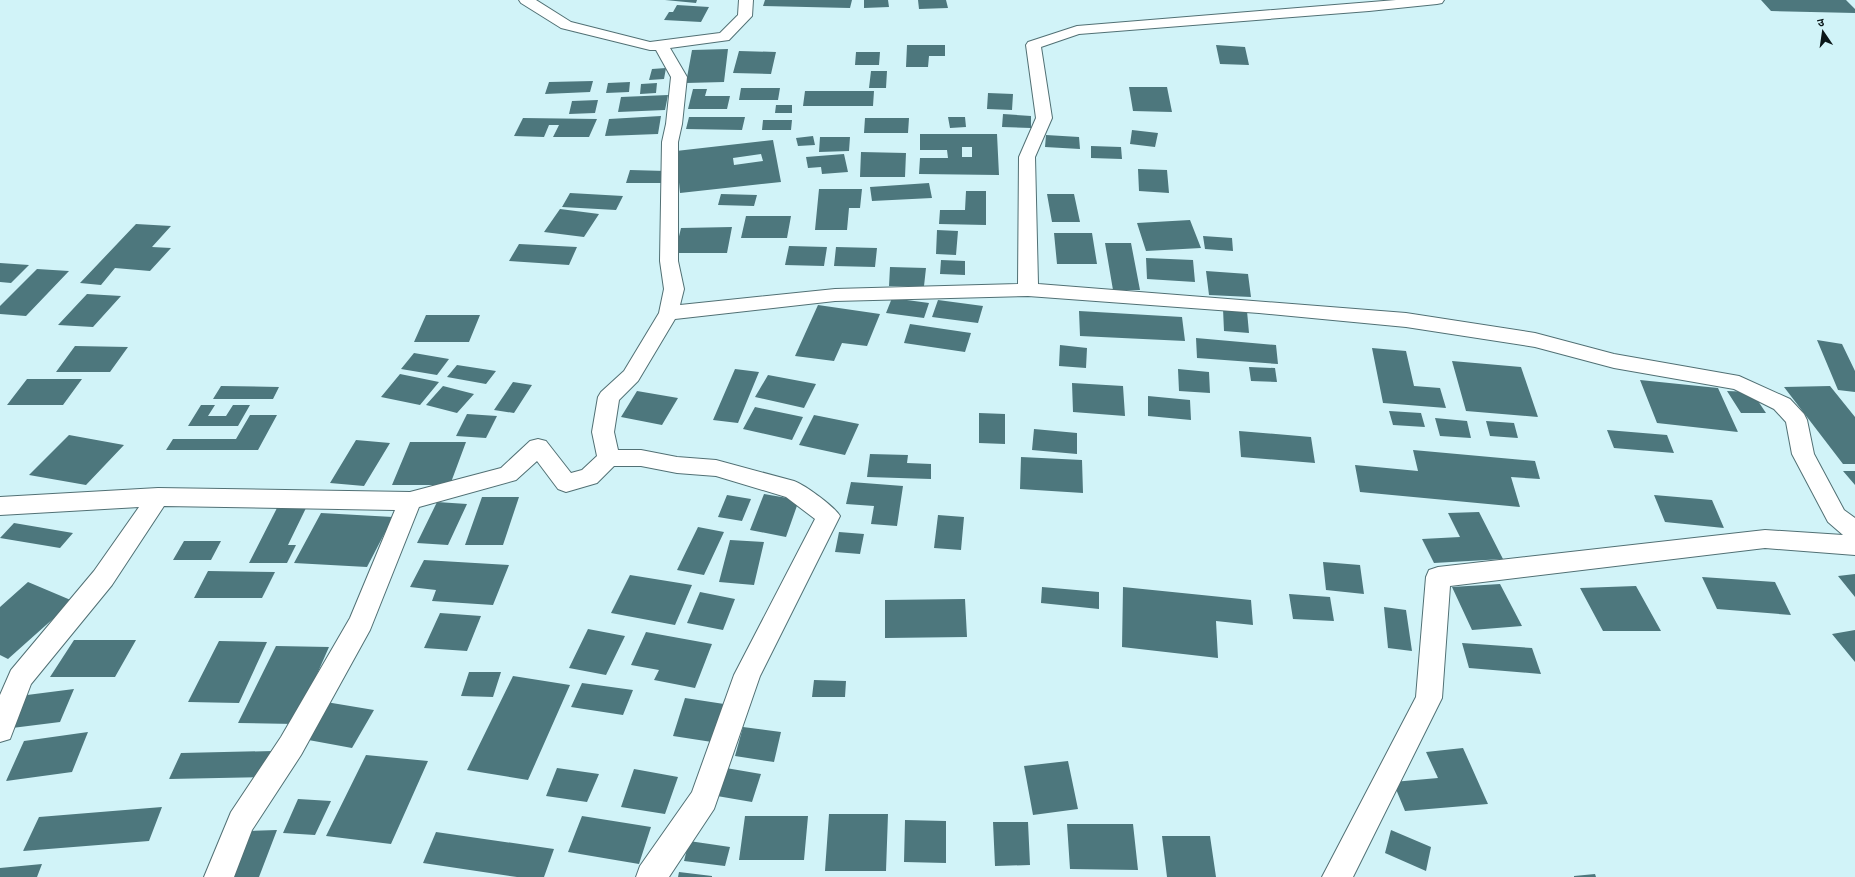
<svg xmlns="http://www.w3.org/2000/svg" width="1855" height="877" viewBox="0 0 1855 877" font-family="'DejaVu Sans','Noto Sans Devanagari',sans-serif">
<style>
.building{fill:#4d777d;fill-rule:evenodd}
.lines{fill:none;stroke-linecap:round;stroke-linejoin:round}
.street-casing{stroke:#517074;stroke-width:2}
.street{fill:#fff;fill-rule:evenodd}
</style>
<rect width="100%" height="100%" fill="#d1f3f8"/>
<!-- building -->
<path class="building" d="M 665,0 L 697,0 L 696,3 Z
M 765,0 L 852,0 L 850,8 L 763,6 Z
M 864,0 L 888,0 L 889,7 L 864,8 Z
M 918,0 L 946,0 L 948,8 L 919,9 Z
M 1761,0 L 1846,0 L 1855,9 L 1855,13 L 1771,11 Z
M 677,5 L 709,7 L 701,22 L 664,20 L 669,12 L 673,12 Z
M 907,45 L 945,45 L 945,56 L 929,56 L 928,67 L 906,67 Z
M 1216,45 L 1245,47 L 1249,65 L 1220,64 Z
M 728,49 L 724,82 L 686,83 L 692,50 Z
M 739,51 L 776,52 L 771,74 L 733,73 Z
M 856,52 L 880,52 L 879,65 L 855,65 Z
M 666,68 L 664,79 L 649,80 L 652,69 Z
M 871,71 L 887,71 L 886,88 L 869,88 Z
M 593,81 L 590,92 L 545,94 L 549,82 Z
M 630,82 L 629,92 L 606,93 L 608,83 Z
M 657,83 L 656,93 L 640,94 L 641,84 Z
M 1129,87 L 1167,87 L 1172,112 L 1133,111 Z
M 741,88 L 780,88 L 778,100 L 739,100 Z
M 693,89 L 707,89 L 705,96 L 730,96 L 727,109 L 688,109 Z
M 805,91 L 874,91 L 873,106 L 803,106 Z
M 988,93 L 1013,94 L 1012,110 L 987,109 Z
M 668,95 L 665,110 L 618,112 L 621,97 Z
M 598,100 L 595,113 L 569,114 L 572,101 Z
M 776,105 L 792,105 L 792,113 L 775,113 Z
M 1003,114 L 1031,116 L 1031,128 L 1002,127 Z
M 661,116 L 658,134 L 605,136 L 609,119 Z
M 689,117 L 745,117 L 742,130 L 686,129 Z
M 948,117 L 965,117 L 966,127 L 950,128 Z
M 523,118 L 597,119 L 589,137 L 553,137 L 559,125 L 549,125 L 544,137 L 514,136 Z
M 865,118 L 909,118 L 908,133 L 864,133 Z
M 763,120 L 792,120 L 791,130 L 762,130 Z
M 1132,130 L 1158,133 L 1155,147 L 1130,144 Z
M 920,134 L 997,134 L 999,175 L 919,174 L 920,158 L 948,158 L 947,150 L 920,150 ZM 962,147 L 972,147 L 972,157 L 962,157 Z
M 1046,135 L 1079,137 L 1080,149 L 1045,147 Z
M 813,136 L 815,145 L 798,146 L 796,138 Z
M 820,137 L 850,137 L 849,151 L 819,152 Z
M 773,140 L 781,182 L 680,193 L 676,151 ZM 761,154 L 763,161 L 734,165 L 733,158 Z
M 1091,146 L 1121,147 L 1122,159 L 1091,158 Z
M 861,152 L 906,153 L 905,177 L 860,177 Z
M 844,154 L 848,172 L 822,174 L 821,167 L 808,168 L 806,157 Z
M 1138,169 L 1167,170 L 1169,193 L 1139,191 Z
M 630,170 L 666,171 L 662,183 L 626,183 Z
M 929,183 L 932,198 L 872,201 L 870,187 Z
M 819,189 L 862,189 L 860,208 L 849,208 L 847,230 L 815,230 Z
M 966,191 L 986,191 L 986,225 L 939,224 L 940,210 L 965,210 Z
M 570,193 L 623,196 L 616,210 L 562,207 Z
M 721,194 L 757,195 L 754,206 L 718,205 Z
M 1047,194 L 1074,194 L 1080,222 L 1052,222 Z
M 560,209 L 599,214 L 584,237 L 544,232 Z
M 746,216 L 791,216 L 787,238 L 741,238 Z
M 1190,220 L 1201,248 L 1146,251 L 1137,223 Z
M 136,224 L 171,226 L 152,247 L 171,248 L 150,271 L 115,268 L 101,285 L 80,283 Z
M 732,227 L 727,253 L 675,253 L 681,228 Z
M 937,230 L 958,231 L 956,255 L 936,254 Z
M 1054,233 L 1092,233 L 1097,264 L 1057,264 Z
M 1203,236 L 1232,238 L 1233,251 L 1205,249 Z
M 1105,243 L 1131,243 L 1140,290 L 1113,290 Z
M 519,244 L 577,247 L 569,265 L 509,261 Z
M 789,246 L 827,247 L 824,266 L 785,265 Z
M 836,247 L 877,248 L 875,267 L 834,266 Z
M 1146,258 L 1193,260 L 1195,282 L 1147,279 Z
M 941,260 L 965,261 L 965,275 L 940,274 Z
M 0,263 L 29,265 L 11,283 L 0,282 Z
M 890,267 L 926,268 L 924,286 L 889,286 Z
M 37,269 L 69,271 L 26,316 L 0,314 L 0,306 Z
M 1206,271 L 1248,274 L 1251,297 L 1209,295 Z
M 87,294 L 121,296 L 93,327 L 58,325 Z
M 892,298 L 929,303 L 924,318 L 886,313 Z
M 938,300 L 983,306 L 978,323 L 932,317 Z
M 818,305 L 880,314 L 867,346 L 842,343 L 834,361 L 795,356 Z
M 1223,309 L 1247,311 L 1249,333 L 1224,331 Z
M 1079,311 L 1182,317 L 1185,341 L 1080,336 Z
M 426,315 L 480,315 L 469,342 L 414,342 Z
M 910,324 L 971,333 L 965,352 L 904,343 Z
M 1196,338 L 1276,345 L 1278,364 L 1197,358 Z
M 1817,340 L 1842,344 L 1855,371 L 1855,392 L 1838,390 Z
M 1060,345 L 1087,348 L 1086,368 L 1059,366 Z
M 75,346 L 128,347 L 110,372 L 56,372 Z
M 1372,348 L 1406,351 L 1414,386 L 1440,388 L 1446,408 L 1383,403 Z
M 414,353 L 449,359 L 437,375 L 401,369 Z
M 1452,361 L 1521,367 L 1538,417 L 1466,411 Z
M 457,365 L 496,371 L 486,384 L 447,377 Z
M 1249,367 L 1275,368 L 1277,382 L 1251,381 Z
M 735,369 L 759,372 L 738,423 L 713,420 Z
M 1178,369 L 1209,372 L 1210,393 L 1179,391 Z
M 400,374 L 439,382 L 420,405 L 381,397 Z
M 768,375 L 816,384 L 804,408 L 755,397 Z
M 27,379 L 82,379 L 63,405 L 7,405 Z
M 1640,380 L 1718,388 L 1738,432 L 1657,423 Z
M 513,382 L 532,385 L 514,413 L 494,410 Z
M 1072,383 L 1123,386 L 1125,416 L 1073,412 Z
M 221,386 L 279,387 L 273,399 L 213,399 Z
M 443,386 L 474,394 L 457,413 L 426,405 Z
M 1830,386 L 1855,417 L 1855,464 L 1843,464 L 1784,387 Z
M 637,391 L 678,398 L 662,425 L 621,417 Z
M 1727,391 L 1752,392 L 1766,413 L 1741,413 Z
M 1148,396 L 1190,400 L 1191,420 L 1148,416 Z
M 201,405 L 215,405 L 208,416 L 226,416 L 233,405 L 250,405 L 238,426 L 188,426 Z
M 755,407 L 803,417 L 792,440 L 743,429 Z
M 1389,411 L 1421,413 L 1425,427 L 1393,425 Z
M 979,413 L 1005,414 L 1005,444 L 979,443 Z
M 467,414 L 497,416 L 486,438 L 456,436 Z
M 250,415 L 277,415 L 258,450 L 166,450 L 173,439 L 236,439 Z
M 814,415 L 859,424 L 845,455 L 799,445 Z
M 1435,418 L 1467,421 L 1471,438 L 1440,436 Z
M 1486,421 L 1514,423 L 1518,438 L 1490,436 Z
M 1034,429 L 1077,433 L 1077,454 L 1032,450 Z
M 1607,430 L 1667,435 L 1674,453 L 1614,448 Z
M 1239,431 L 1311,437 L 1315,463 L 1241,457 Z
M 69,435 L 124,445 L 86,485 L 29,475 Z
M 356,440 L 390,443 L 364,486 L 330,483 Z
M 410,442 L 466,442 L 450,485 L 392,485 Z
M 1413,450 L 1535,461 L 1540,479 L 1511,477 L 1520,507 L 1360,492 L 1355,465 L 1418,471 Z
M 870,454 L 908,455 L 907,463 L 931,464 L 931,479 L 867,477 Z
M 1021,457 L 1082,460 L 1083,493 L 1020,489 Z
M 1843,471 L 1855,471 L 1855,485 Z
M 851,482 L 903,486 L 897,526 L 871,524 L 874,506 L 846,504 Z
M 764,494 L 799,500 L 786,537 L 750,530 Z
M 727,495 L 751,499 L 742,521 L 718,517 Z
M 1654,495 L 1712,500 L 1724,528 L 1665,522 Z
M 482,497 L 519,497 L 503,545 L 465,545 Z
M 437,502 L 467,504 L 448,545 L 417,543 Z
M 277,508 L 306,508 L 288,545 L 296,545 L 287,563 L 249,563 Z
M 1479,512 L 1503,559 L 1434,563 L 1422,539 L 1460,537 L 1448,513 Z
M 321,513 L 393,517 L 367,567 L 294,563 Z
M 938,515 L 964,517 L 961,550 L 934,548 Z
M 14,523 L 73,533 L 60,548 L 0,538 Z
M 698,527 L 724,532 L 704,575 L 677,570 Z
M 839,532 L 864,534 L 860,554 L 835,552 Z
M 730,540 L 764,542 L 754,585 L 719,582 Z
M 184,541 L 221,541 L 211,560 L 173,560 Z
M 424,560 L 509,565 L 493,605 L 432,601 L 436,590 L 410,587 Z
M 1323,562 L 1360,565 L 1364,594 L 1326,590 Z
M 208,571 L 275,572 L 262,598 L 194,598 Z
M 1855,574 L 1855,597 L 1838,576 Z
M 630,575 L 692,585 L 675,625 L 611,613 Z
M 1702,577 L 1775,582 L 1791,615 L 1717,609 Z
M 28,582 L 73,601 L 8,659 L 0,655 L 0,607 Z
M 1500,584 L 1522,626 L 1472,630 L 1452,587 Z
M 1636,586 L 1661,631 L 1603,631 L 1580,588 Z
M 1042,587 L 1099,592 L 1099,609 L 1041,603 Z
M 1123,587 L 1251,600 L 1253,625 L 1216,621 L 1218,658 L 1122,647 Z
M 700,592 L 735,599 L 723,630 L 687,623 Z
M 1289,594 L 1330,597 L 1334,621 L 1293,619 Z
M 965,599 L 967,637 L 885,638 L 885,600 Z
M 1384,607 L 1406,610 L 1412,651 L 1388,648 Z
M 440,613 L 481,616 L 467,651 L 424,648 Z
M 588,629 L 625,636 L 606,675 L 569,668 Z
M 1855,630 L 1855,662 L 1832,634 Z
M 646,632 L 712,644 L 695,688 L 654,680 L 659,670 L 631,665 Z
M 74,640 L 136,640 L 115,677 L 50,677 Z
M 219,641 L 267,642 L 239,703 L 188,702 Z
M 1462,643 L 1532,648 L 1541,674 L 1469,668 Z
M 276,646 L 329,647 L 295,724 L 238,723 Z
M 469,672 L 501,672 L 493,697 L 461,696 Z
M 513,676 L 570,685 L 528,780 L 467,770 Z
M 814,680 L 846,681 L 845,697 L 812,697 Z
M 582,683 L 633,690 L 623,715 L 571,707 Z
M 74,689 L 60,722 L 12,728 L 27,695 Z
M 685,698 L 724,704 L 712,742 L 673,736 Z
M 326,702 L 374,710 L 352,748 L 303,739 Z
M 743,727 L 781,732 L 774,762 L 735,756 Z
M 88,732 L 72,772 L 6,781 L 24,741 Z
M 1463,748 L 1488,804 L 1405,811 L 1393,782 L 1438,778 L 1426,752 Z
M 273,751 L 263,777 L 169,779 L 181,753 Z
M 366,755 L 428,761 L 391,844 L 326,836 Z
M 1068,761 L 1078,809 L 1033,815 L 1024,766 Z
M 557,768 L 599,774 L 587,802 L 546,796 Z
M 726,768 L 761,774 L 752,802 L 717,796 Z
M 634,769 L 678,777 L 665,814 L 621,807 Z
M 298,799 L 331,801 L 315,835 L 283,833 Z
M 162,807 L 149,841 L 23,851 L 39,817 Z
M 829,814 L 888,814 L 886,871 L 825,871 Z
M 582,816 L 651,827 L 639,864 L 568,852 Z
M 745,816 L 808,816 L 804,860 L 739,860 Z
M 905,820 L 946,821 L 946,863 L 904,862 Z
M 993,822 L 1028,822 L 1030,865 L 995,866 Z
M 1067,824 L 1133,824 L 1138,870 L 1070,869 Z
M 277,830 L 259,877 L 225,877 L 244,831 Z
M 1391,830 L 1431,847 L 1426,871 L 1385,853 Z
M 436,832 L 554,849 L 544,877 L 517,877 L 423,863 Z
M 1162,836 L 1210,836 L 1216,877 L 1167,877 Z
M 689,841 L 730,847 L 725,866 L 684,861 Z
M 42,864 L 37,877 L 0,877 L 0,868 Z
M 679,872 L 712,876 L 712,877 L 678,877 Z
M 1595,874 L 1596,877 L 1574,877 L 1574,876 Z"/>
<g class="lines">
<!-- street casing -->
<g class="street-casing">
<path id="street" d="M 519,0 L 536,0 L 571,22 L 650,42 L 720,33 L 738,15 L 739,0 L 753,0 L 752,16 L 729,40 L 670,48 L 687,77 L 682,124 L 678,142 L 678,261 L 684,289 L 680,305 L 835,289 L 1018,284 L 1019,157 L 1036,118 L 1026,45 L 1028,42 L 1077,26 L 1396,0 L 1444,0 L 1442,3 L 1437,4 L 1369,11 L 1079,34 L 1041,47 L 1052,118 L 1035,157 L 1038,284 L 1406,313 L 1535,333 L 1614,354 L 1739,376 L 1790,399 L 1804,414 L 1807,420 L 1814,454 L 1844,510 L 1855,518 L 1855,555 L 1765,548 L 1450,586 L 1442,698 L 1353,877 L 1322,877 L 1416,697 L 1426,577 L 1429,570 L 1438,567 L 1765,530 L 1843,535 L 1828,522 L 1792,454 L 1786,422 L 1774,409 L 1734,389 L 1614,368 L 1535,347 L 1406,327 L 1259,313 L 1028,296 L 835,301 L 675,319 L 638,381 L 619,400 L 614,432 L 618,450 L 641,450 L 677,457 L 716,460 L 794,481 C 805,485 835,507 840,516 L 760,676 L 714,809 L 669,877 L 636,877 L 640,866 L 692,792 L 734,675 L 815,519 L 786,497 L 716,476 L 677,473 L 641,466 L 614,466 L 597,483 L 566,492 L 558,489 L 537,461 L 516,480 L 419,507 L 370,630 L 301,755 L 252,830 L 234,877 L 204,877 L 231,812 L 281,737 L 350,618 L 395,510 L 164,506 L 112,585 L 31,684 L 10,739 L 0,742 L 0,695 L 11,670 L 94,571 L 139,507 L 0,515 L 0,497 L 158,488 L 410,492 L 501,468 L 530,441 L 538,439 L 546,441 L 571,473 L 582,470 L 597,456 L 592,432 L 598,397 L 601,392 L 624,371 L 659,313 L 664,289 L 660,261 L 662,142 L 666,124 L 671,77 L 656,50 L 650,50 L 561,28 L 521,3 Z"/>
</g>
<!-- street -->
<use href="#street" class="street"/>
</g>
<!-- north arrow -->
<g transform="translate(1823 32) rotate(347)" stroke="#d1f3f8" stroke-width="3" paint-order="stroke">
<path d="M0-3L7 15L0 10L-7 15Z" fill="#0a1618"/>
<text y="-6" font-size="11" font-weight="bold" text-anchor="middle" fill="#0a1618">उ</text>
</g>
</svg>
